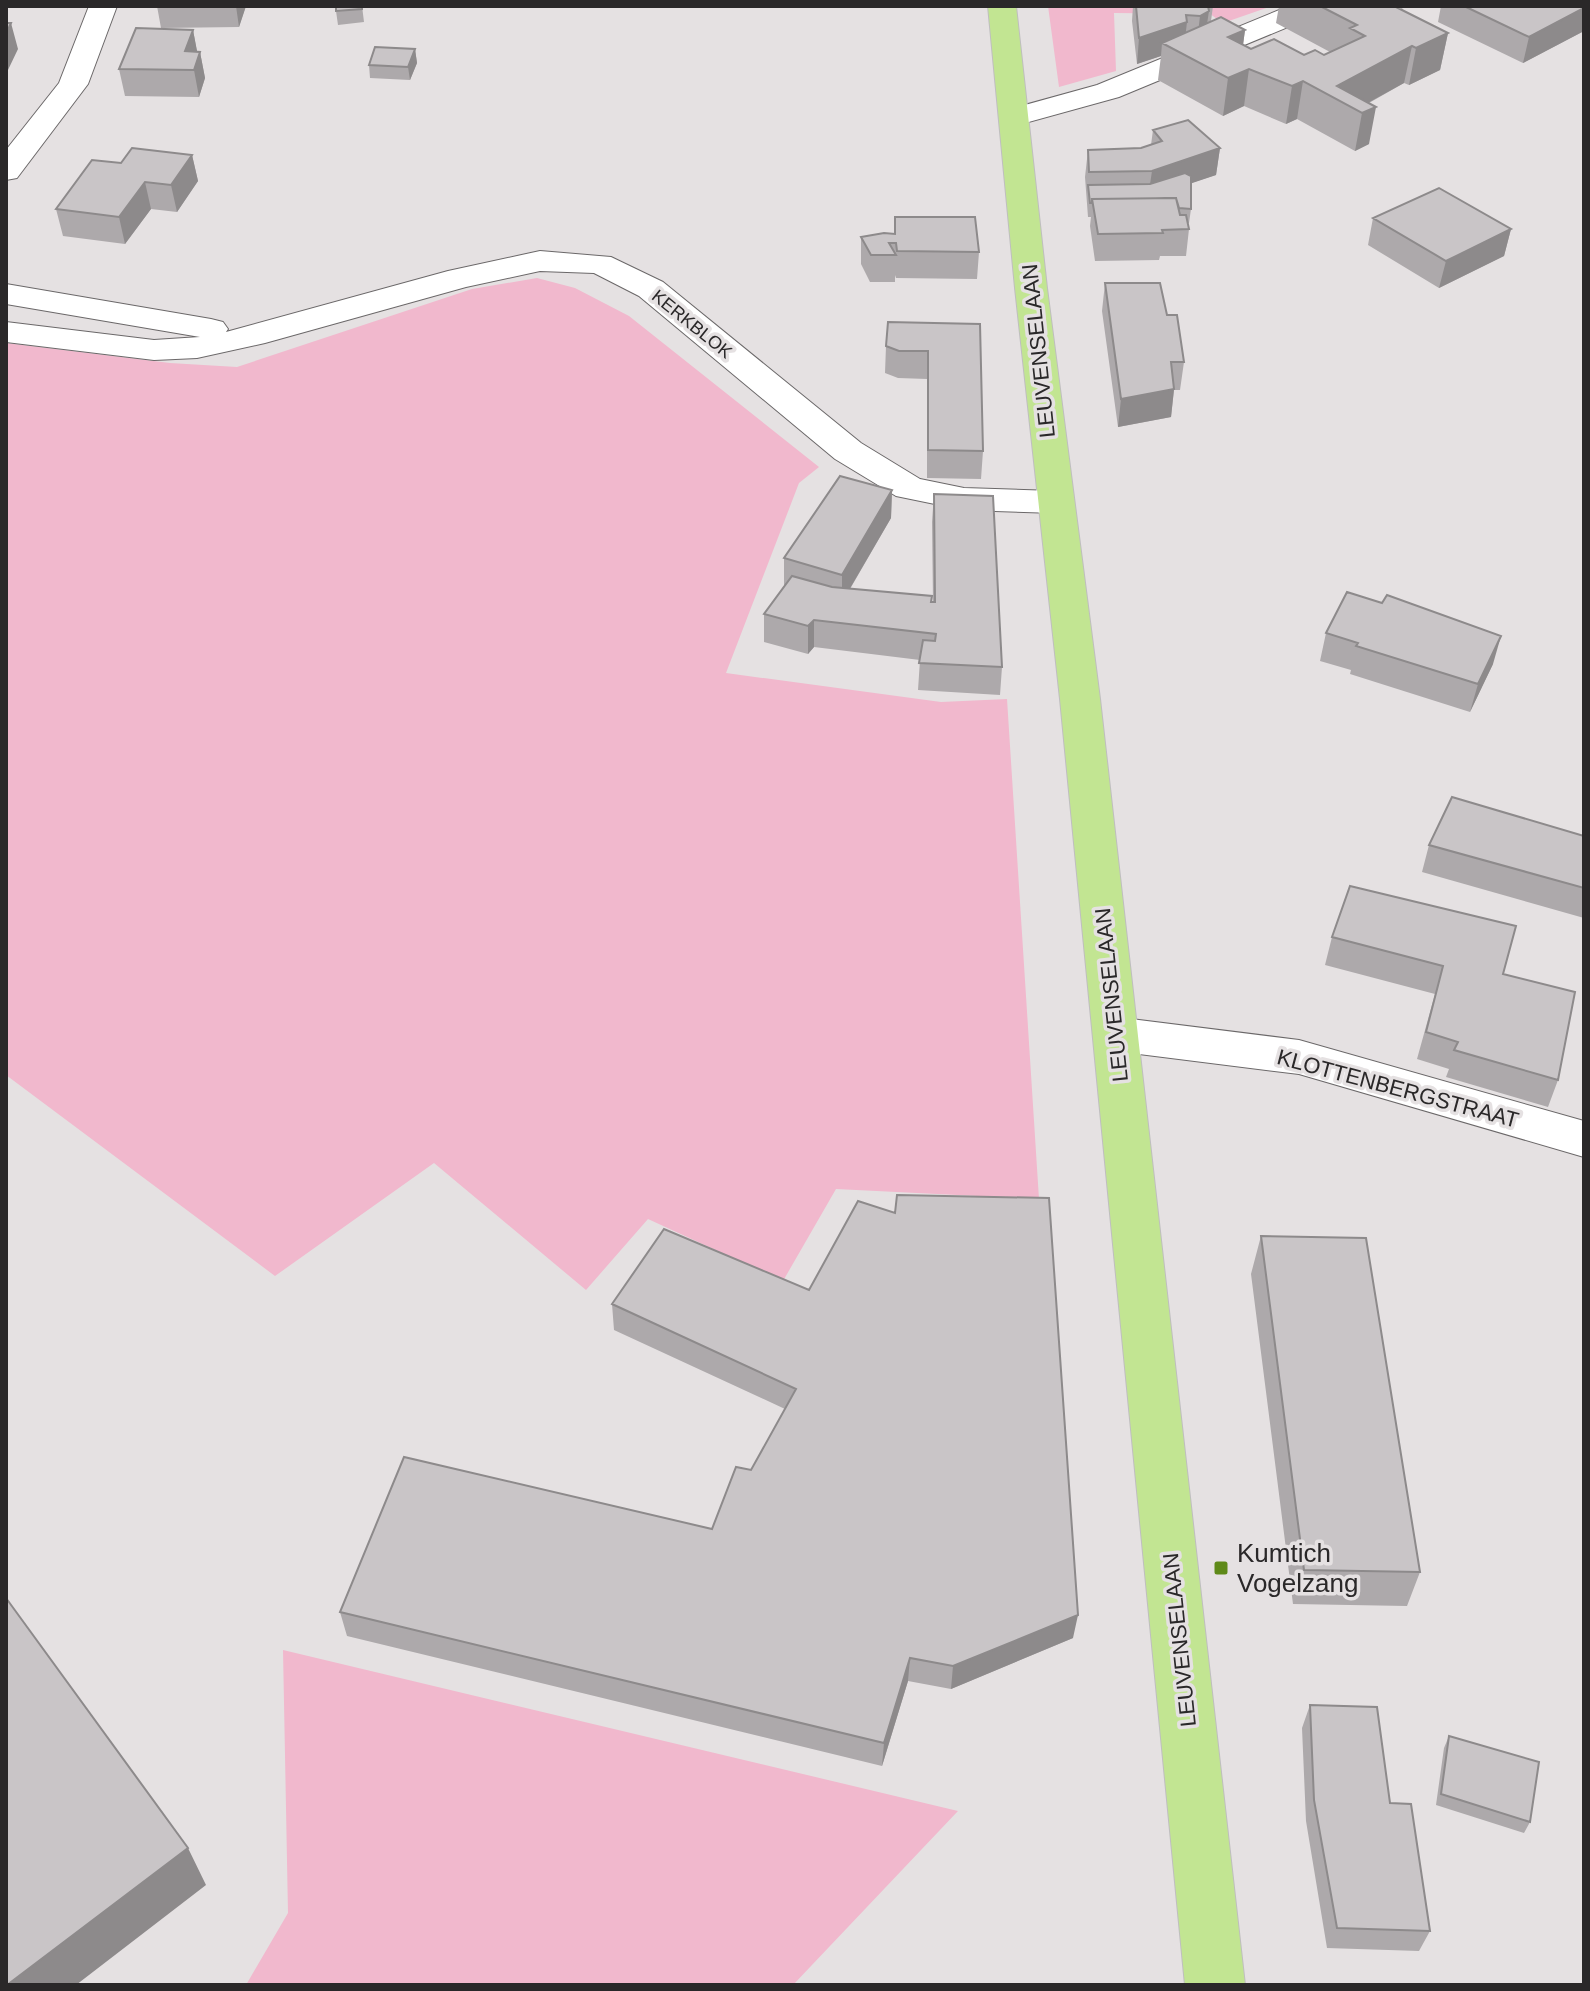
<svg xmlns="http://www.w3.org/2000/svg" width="1590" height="1991" viewBox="0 0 1590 1991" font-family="Arial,sans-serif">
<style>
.green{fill:#f1b8cd}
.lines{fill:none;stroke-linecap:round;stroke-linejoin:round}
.minor-casing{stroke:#6b6869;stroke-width:2}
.primary-casing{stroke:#bfbebf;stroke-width:2}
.minor{fill:#fff;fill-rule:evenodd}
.primary{fill:#c2e592;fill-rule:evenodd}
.wall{fill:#ada9ab}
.shaded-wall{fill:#8d8a8b}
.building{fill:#c9c5c7;stroke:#8d8a8b;stroke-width:2}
.poi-dot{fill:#5e8918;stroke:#e5e1e2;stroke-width:3}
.labels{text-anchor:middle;stroke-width:7;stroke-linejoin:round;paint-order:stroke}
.far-street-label{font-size:18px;fill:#2a2829;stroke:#e5e1e2}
.street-label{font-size:22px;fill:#2a2829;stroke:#e5e1e2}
.near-poi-label{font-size:26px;fill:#2a2829;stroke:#e5e1e2;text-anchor:start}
</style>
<rect width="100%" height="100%" fill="#e5e1e2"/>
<!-- green -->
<path class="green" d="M 1048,6 L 1272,6 L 1223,23 L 1210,14 L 1114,13 L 1116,71 L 1059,87 Z
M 537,278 L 575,288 L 629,316 L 819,467 L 799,483 L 726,673 L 941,702 L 1007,699 L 1039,1199 L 836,1189 L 783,1281 L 648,1219 L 586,1290 L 434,1163 L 275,1276 L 6,1075 L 6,343 L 170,363 L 237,367 L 472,289 Z
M 283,1650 L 958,1811 L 793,1985 L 246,1985 L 288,1913 Z"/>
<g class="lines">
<!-- minor casing -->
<g class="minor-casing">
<path id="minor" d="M 89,6 L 117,6 L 88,84 L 17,178 L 6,180 L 6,150 L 59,83 Z
M 1289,6 L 1328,6 L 1324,12 L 1119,97 L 1014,126 L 1003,123 L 999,117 L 1003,111 L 1097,85 Z
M 540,251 L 611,257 L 663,282 L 861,443 L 920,479 L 964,488 L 1055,491 L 1068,494 L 1073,502 L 1068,510 L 1055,513 L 964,510 L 896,496 L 835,459 L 639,296 L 594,273 L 540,271 L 466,287 L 265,343 L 197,358 L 154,360 L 6,342 L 6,322 L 154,340 L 200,337 L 6,304 L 6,284 L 211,319 L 223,322 L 228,329 L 226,332 L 448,271 Z
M 1115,1017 L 1299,1040 L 1584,1121 L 1584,1157 L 1299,1074 L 1115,1051 L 1099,1046 L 1093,1034 L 1099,1022 Z"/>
</g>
<!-- primary casing -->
<g class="primary-casing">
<path id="primary" d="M 988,6 L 1016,6 L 1047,288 L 1100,699 L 1245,1985 L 1185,1985 L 1060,699 L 1015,288 Z"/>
</g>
<!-- minor -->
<use href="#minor" class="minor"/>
<!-- primary -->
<use href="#primary" class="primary"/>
</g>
<!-- wall -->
<path class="wall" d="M 157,6 L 246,6 L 239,27 L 161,28 Z
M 362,6 L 364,22 L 338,25 L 336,11 Z
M 1133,6 L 1213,6 L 1211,21 L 1245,30 L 1243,45 L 1251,49 L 1304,55 L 1324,55 L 1330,52 L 1276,23 L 1279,6 L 1403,6 L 1402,10 L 1448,33 L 1440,70 L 1409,85 L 1404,83 L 1369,103 L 1369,144 L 1355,151 L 1297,119 L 1286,124 L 1244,106 L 1223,116 L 1158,80 L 1161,56 L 1137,64 L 1132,21 Z
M 1441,6 L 1584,6 L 1584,31 L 1523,63 L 1438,22 Z
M 193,30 L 197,52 L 200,52 L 205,78 L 199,97 L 125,96 L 119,69 Z
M 415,49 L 417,63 L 410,80 L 370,78 L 369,65 Z
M 1153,130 L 1220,148 L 1216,175 L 1191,183 L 1191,209 L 1189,223 L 1188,223 L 1189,229 L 1186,256 L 1160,256 L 1159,260 L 1095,261 L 1090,226 L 1091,217 L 1088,217 L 1085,177 L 1088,150 L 1141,148 L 1151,145 Z
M 192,155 L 198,181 L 177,212 L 151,209 L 125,244 L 63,236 L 56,209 L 121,163 Z
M 895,217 L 979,252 L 977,279 L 896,278 L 895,275 L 895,282 L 870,282 L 861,264 L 861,237 L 895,234 Z
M 1373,218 L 1511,229 L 1504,256 L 1439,288 L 1368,245 Z
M 1105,283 L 1167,315 L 1184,362 L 1180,390 L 1174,390 L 1171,417 L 1118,427 L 1102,311 Z
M 980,324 L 983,451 L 981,479 L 927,478 L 927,379 L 898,378 L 885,373 L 886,346 Z
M 892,490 L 891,518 L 850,589 L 933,602 L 932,522 L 934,494 L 1002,667 L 1000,695 L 918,690 L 920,660 L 814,647 L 808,654 L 764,642 L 764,614 L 784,586 L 784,558 Z
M 1326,633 L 1493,664 L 1470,712 L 1350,674 L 1351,670 L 1320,661 Z
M 1584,836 L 1584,918 L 1422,872 L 1429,845 Z
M 1332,937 L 1503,974 L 1558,1080 L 1548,1107 L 1446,1077 L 1449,1069 L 1417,1059 L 1435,994 L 1325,965 Z
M 664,1229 L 1073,1638 L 951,1689 L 908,1681 L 882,1766 L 347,1636 L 340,1612 L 712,1529 L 751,1470 L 785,1409 L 614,1330 L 612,1304 Z
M 1261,1236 L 1420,1572 L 1407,1606 L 1293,1604 L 1251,1274 Z
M 1310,1705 L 1430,1931 L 1419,1951 L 1327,1948 L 1306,1821 L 1302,1728 Z
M 1449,1736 L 1530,1822 L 1524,1833 L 1436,1805 L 1444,1748 Z"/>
<!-- shaded-wall -->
<path class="shaded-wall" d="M 236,6 L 246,6 L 239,27 Z
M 1584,8 L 1584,31 L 1523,63 L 1529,37 Z
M 1209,11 L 1205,37 L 1197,42 L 1200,16 Z
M 1187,22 L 1184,48 L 1162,43 L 1161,56 L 1137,64 L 1139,38 Z
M 11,23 L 18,49 L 8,70 L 6,61 L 6,34 Z
M 193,30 L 198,56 L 185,51 Z
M 1245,30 L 1240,67 L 1228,37 Z
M 1448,33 L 1440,70 L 1409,85 L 1416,48 Z
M 1412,46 L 1404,83 L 1355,110 L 1337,86 Z
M 415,49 L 417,63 L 410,80 L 408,67 Z
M 200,52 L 205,78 L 199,97 L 194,70 Z
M 1249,69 L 1244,106 L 1223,116 L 1228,78 Z
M 1303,81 L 1297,119 L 1286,124 L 1292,86 Z
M 1376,107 L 1369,144 L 1355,151 L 1362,113 Z
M 1220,148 L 1216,175 L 1148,198 L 1152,171 Z
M 192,155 L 198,181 L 177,212 L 171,185 Z
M 145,182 L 151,209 L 125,244 L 119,217 Z
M 1511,229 L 1504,256 L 1439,288 L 1446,261 Z
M 1174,389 L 1171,417 L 1118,427 L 1121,399 Z
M 892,490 L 891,518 L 842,602 L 842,575 Z
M 814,620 L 814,647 L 808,654 L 808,626 Z
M 1501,636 L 1493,664 L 1470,712 L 1478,684 Z
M 1078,1615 L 1073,1638 L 951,1689 L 953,1666 Z
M 910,1658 L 908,1681 L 882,1766 L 884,1743 Z
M 188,1848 L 206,1885 L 76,1985 L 7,1985 Z"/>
<!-- building -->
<path class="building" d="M 336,6 L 362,6 L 362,9 L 336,11 Z
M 1136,6 L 1208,6 L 1209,11 L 1200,16 L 1186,15 L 1187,22 L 1139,38 Z
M 1320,6 L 1403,6 L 1398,8 L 1448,33 L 1416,48 L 1412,46 L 1337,86 L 1376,107 L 1362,113 L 1303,81 L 1292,86 L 1249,69 L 1228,78 L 1162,43 L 1221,17 L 1245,30 L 1228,37 L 1251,49 L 1274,39 L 1304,55 L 1315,50 L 1324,55 L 1365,36 L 1350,28 L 1357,25 Z
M 1464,6 L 1584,6 L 1584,8 L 1529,37 Z
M 6,23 L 11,23 L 6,34 Z
M 136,28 L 193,30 L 185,51 L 200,52 L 194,70 L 119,69 Z
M 375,47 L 415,49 L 408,67 L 369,65 Z
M 1188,120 L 1220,148 L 1152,171 L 1089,172 L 1088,150 L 1141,148 L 1162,141 L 1153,130 Z
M 132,148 L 192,155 L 171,185 L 145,182 L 119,217 L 56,209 L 92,160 L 121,163 Z
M 1185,173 L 1191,176 L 1191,209 L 1179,208 L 1176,198 L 1092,199 L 1092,203 L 1090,203 L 1088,185 L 1150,184 Z
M 1439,188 L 1511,229 L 1446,261 L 1373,218 Z
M 1176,198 L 1180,215 L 1186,215 L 1189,229 L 1162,230 L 1163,233 L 1098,234 L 1092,199 Z
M 895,217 L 975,217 L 979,252 L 897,251 L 896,243 L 889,243 L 896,255 L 871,255 L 861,237 L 884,233 L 895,234 Z
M 1105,283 L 1160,283 L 1167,315 L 1177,315 L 1184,362 L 1171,362 L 1174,389 L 1121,399 Z
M 888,322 L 980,324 L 983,451 L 928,450 L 928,351 L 899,351 L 886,346 Z
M 840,476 L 892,490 L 842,575 L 784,558 Z
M 934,494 L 993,496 L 1002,667 L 919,663 L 923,640 L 935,641 L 936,634 L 814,620 L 808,626 L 764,614 L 792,576 L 832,587 L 932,596 L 931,602 L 935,602 Z
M 1347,592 L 1382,603 L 1387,595 L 1501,636 L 1478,684 L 1356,646 L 1358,643 L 1326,633 Z
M 1452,797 L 1584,836 L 1584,888 L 1429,845 Z
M 1350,886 L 1516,926 L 1503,974 L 1575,992 L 1558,1080 L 1454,1050 L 1458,1042 L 1426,1032 L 1443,966 L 1332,937 Z
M 897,1195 L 1049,1198 L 1078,1615 L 953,1666 L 910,1658 L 884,1743 L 340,1612 L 404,1457 L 712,1529 L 736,1467 L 751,1470 L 796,1389 L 612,1304 L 664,1229 L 809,1290 L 858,1201 L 895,1213 Z
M 1261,1236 L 1366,1238 L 1420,1572 L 1304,1570 Z
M 6,1598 L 188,1848 L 7,1985 L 6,1985 Z
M 1310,1705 L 1377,1707 L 1390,1803 L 1411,1804 L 1430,1931 L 1337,1928 L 1314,1800 Z
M 1449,1736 L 1539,1762 L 1530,1822 L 1441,1794 Z"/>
<!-- markers -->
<rect class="poi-dot" x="1213" y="1560" width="16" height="16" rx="4"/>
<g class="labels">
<!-- far-street labels -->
<g class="far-street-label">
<text transform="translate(692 324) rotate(39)" y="6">KERKBLOK</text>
</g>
<!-- street labels -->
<g class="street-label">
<text transform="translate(1038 351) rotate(-96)" y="8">LEUVENSELAAN</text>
<text transform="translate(1111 995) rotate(-96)" y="8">LEUVENSELAAN</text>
<text transform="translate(1398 1088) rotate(15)" y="8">KLOTTENBERGSTRAAT</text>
<text transform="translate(1179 1640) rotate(-96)" y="8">LEUVENSELAAN</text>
</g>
<!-- near-poi labels -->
<g class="near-poi-label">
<text x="1237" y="1562">Kumtich<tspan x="1237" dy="30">Vogelzang</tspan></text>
</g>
</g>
<!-- border -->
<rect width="1590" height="1991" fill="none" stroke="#2a2829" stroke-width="16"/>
</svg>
